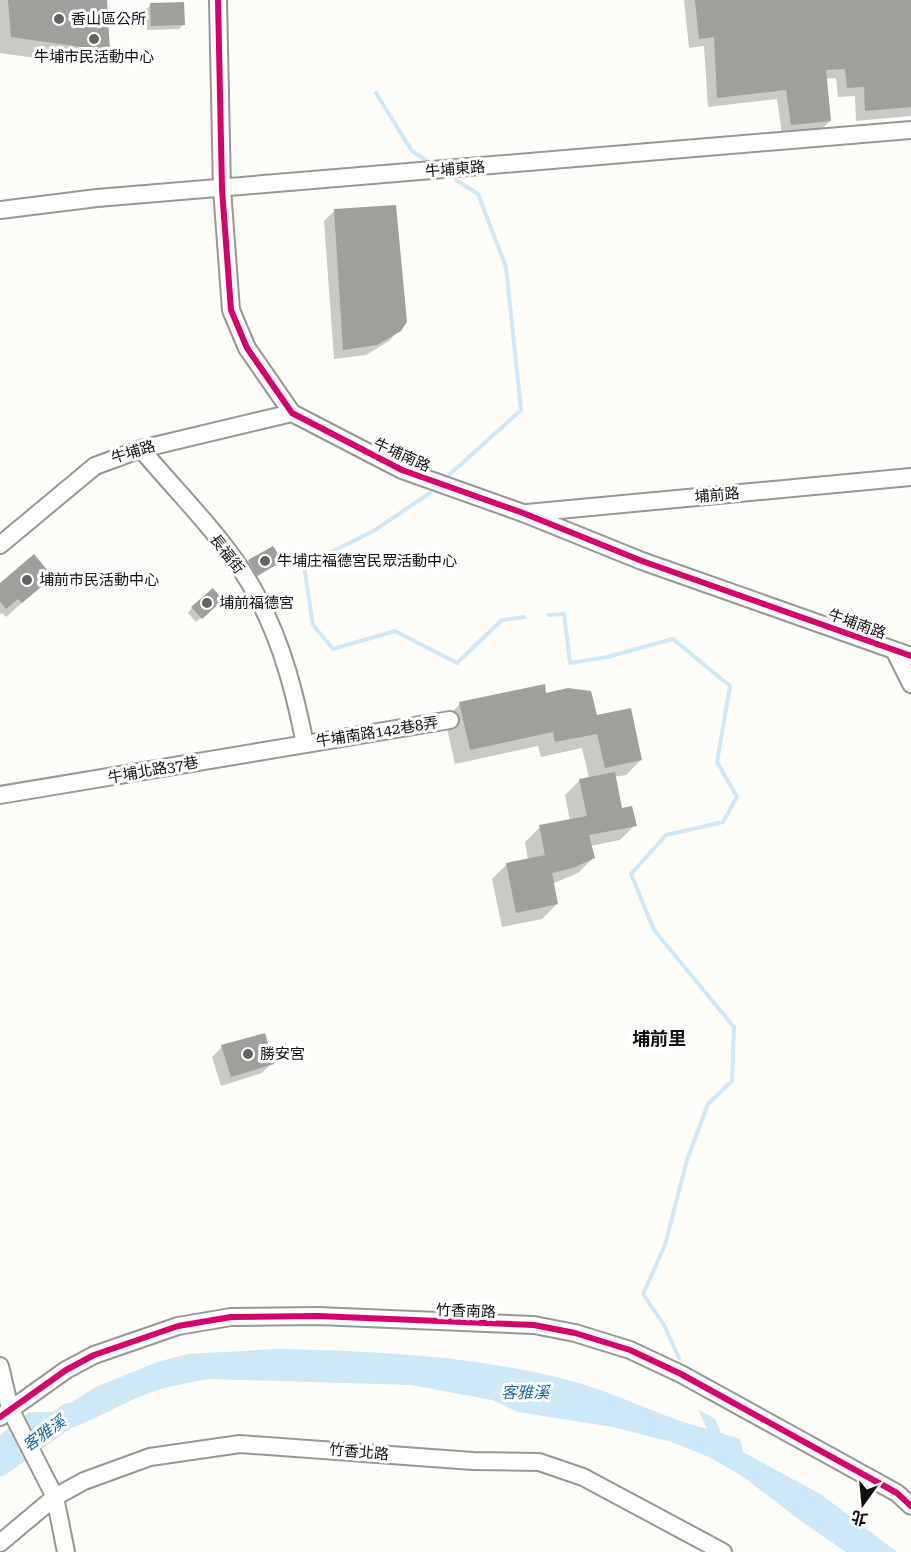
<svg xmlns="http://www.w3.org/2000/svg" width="911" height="1552" viewBox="0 0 911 1552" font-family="'Roboto Serif','Noto Sans TC',serif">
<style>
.water{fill:#cde8f7}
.shadow{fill:#0003}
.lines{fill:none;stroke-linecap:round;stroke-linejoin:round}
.stream{stroke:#cde8f7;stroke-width:4}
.river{stroke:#cde8f7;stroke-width:24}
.building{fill:#a19f9c}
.minor-casing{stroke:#979795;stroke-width:20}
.minor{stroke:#fffffe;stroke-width:16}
.cycleway-casing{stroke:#fff;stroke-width:10}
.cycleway{stroke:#d6006c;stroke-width:6}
.poi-dot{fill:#646362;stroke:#fff;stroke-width:2}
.labels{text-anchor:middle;stroke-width:6;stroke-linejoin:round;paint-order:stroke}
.poi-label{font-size:15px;fill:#111;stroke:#fff;text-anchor:start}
.street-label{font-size:15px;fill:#111;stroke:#fff}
.water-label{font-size:16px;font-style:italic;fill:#1768a6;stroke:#fff}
.quarter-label{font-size:18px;font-weight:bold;fill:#111;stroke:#fff}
</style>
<rect width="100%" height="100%" fill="#fdfcf7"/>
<!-- water -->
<path class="water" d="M 279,1349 C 380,1351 484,1356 582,1384 C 625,1397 664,1418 707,1429 L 698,1409 L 715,1419 L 721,1433 L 740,1439 L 743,1452 L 822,1495 L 897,1552 L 846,1552 L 805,1524 L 742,1476 L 709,1457 L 671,1442 L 613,1427 L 518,1412 L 492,1400 L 411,1385 L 208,1379 C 188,1383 168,1386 149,1393 C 114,1405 75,1435 38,1434 L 0,1477 L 0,1435 L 29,1412 L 56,1412 L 94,1388 L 157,1362 L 188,1354 Z"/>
<!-- shadow -->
<path class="shadow" d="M 0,0 L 106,0 L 108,51 L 93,66 L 0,53 Z
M 684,0 L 911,0 L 911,116 L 856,121 L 855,96 L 838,97 L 836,78 L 825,79 L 830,121 L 820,131 L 782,135 L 777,99 L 708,107 L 704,46 L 689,48 Z
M 151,5 L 184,24 L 179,29 L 147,30 L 146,9 Z
M 334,211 L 399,330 L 389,341 L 366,355 L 334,359 L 324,221 Z
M 281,561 L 252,580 L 245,566 L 249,562 Z
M 51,577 L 6,617 L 2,613 L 0,614 L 0,585 Z
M 217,604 L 196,622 L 188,613 L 192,608 Z
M 544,695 L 596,716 L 641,760 L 626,775 L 614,777 L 621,809 L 635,825 L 620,840 L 590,846 L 593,858 L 578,873 L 552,884 L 557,904 L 542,919 L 502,927 L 492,879 L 507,864 L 528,860 L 525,842 L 540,827 L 570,821 L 565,795 L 580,780 L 589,778 L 582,748 L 541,757 L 538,746 L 455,764 L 445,719 L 460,704 Z
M 222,1047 L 272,1063 L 262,1073 L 221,1086 L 212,1057 Z"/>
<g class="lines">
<!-- stream -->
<path class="stream" d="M 376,93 L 412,151 L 427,161
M 449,475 L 521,410 L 506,267 L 478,194 L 456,180
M 430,493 L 375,530 L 304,566 L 313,625 L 333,649 L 395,631 L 457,663 L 502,620 L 524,617
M 549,615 L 564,614 L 570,663 L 607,657 L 673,639 L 730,686 L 717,762 L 737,797 L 723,822 L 666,835 L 631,874 L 654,930 L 734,1027 L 732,1081 L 708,1104 L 687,1160 L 665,1245 L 643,1294 L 664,1325 L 679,1358"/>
<!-- river -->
<path class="river" d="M 0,1464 L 69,1415"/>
</g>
<!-- building -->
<path class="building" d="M 8,0 L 107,0 L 110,51 L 11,37 Z
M 695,0 L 911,0 L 911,107 L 865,111 L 864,87 L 847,88 L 845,69 L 826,70 L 831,121 L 791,125 L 786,90 L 717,98 L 714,37 L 699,39 Z
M 184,2 L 185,25 L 151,26 L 150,3 Z
M 396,205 L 407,322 L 401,331 L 377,345 L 343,350 L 334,209 Z
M 273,546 L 283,561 L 257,576 L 248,560 Z
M 34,554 L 53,577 L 22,603 L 18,599 L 6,609 L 0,601 L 0,583 Z
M 213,588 L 223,600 L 202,619 L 191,607 Z
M 545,684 L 546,693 L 568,688 L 591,691 L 597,715 L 631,708 L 642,760 L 605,768 L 597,734 L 555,742 L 553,732 L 470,750 L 459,702 Z
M 615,772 L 622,808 L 632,806 L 637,826 L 589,835 L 595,858 L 573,868 L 552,873 L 558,904 L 516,913 L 506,863 L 545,855 L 539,825 L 587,816 L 579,779 Z
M 265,1033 L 274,1064 L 231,1077 L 221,1045 Z"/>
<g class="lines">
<!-- minor casing -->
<g class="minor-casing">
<path id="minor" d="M 218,0 L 222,189 L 231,310 L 247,348 L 292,413 L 402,470 L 523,513 L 642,561 L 911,656
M 0,210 L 97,198 L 911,130
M 141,449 C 181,497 231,544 259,600 C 283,646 295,694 305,744
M 527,513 L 911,477
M 0,545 L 95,466 L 141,449 L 292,413
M 894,650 L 911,684
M 0,795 L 450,720
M 0,1366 L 10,1409 L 55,1497 L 66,1552
M 0,1417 L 66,1370 L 94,1355 L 178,1326 L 231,1317 L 318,1316 L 534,1325 L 575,1333 L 630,1350 L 681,1374 L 897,1493 L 911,1506
M 0,1543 L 55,1497 L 84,1481 L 150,1457 L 240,1444 L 473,1461 L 539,1462 L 583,1477 L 723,1552"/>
</g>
<!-- minor -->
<use href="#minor" class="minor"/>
<!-- cycleway casing -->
<g class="cycleway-casing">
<path id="cycleway" d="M 218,0 L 222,189 L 231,310 L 247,348 L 292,413 L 402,470 L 523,513 L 642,561 L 911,656
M 0,1417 L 66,1370 L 94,1355 L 178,1326 L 231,1317 L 318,1316 L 534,1325 L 575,1333 L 630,1350 L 681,1374 L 897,1493 L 911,1506"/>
</g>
<!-- cycleway -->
<use href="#cycleway" class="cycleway"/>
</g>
<!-- markers -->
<g class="poi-dot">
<circle cx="59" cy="19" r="6"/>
<circle cx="94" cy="39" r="6"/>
<circle cx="265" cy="561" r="6"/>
<circle cx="27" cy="580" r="6"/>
<circle cx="207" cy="603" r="6"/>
<circle cx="248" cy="1054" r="6"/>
</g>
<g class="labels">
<!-- poi labels -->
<g class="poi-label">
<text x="71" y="24">香山區公所</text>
<text x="94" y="62" text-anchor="middle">牛埔市民活動中心</text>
<text x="277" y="566">牛埔庄福德宮民眾活動中心</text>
<text x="39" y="585">埔前市民活動中心</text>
<text x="219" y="608">埔前福德宮</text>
<text x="260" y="1059">勝安宮</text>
</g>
<!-- street labels -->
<g class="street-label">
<text transform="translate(455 169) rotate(-5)" y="5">牛埔東路</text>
<text transform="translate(133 452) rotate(-17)" y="5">牛埔路</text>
<text transform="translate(402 455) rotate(24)" y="5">牛埔南路</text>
<text transform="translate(717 495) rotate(-5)" y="5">埔前路</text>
<text transform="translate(227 554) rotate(52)" y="5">長福街</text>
<text transform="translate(857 624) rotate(20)" y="5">牛埔南路</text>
<text transform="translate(377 732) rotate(-9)" y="5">牛埔南路142巷8弄</text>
<text transform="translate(153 770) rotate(-10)" y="5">牛埔北路37巷</text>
<text transform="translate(466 1311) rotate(2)" y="5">竹香南路</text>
<text transform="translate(359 1452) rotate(5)" y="5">竹香北路</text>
</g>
<!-- water labels -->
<g class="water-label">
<text x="525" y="1398">客雅溪</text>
<text transform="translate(44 1433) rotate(-36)" y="6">客雅溪</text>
</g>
<!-- quarter labels -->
<g class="quarter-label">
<text x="659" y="1045">埔前里</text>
</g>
</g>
<!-- north arrow -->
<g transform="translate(863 1504) rotate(195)" stroke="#ffffff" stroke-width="4.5" paint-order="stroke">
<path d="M0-4.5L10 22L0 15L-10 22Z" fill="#111111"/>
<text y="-9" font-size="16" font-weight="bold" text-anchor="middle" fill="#111111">北</text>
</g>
</svg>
